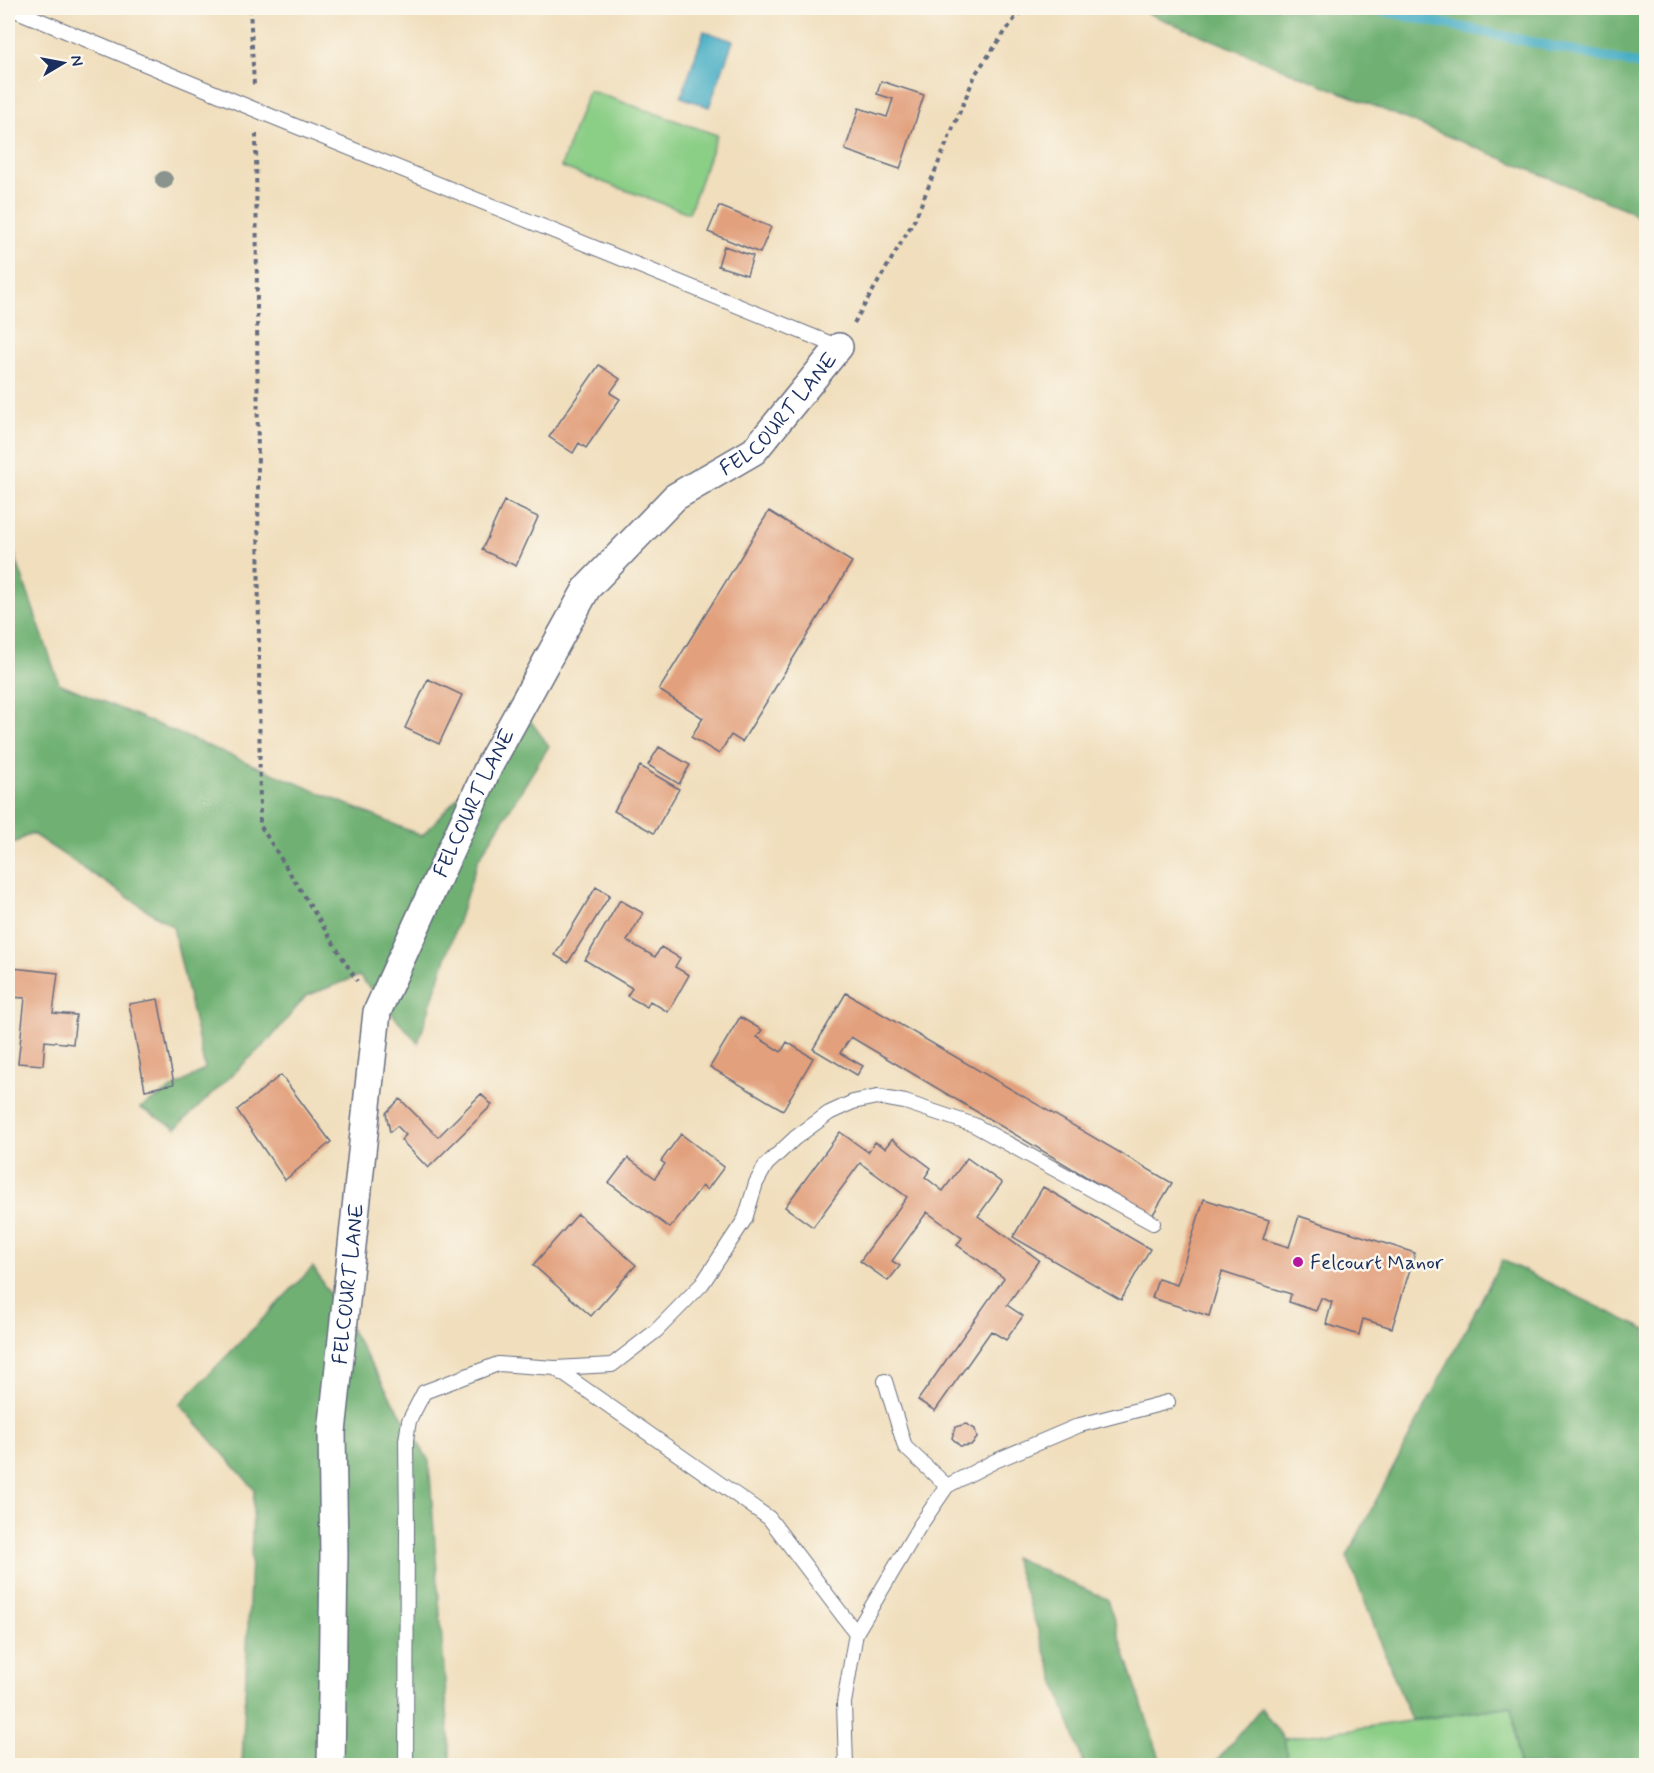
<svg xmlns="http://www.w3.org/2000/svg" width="1654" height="1773" viewBox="0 0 1654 1773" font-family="Mynerve,sans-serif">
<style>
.green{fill:#8bce86;stroke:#537e72;stroke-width:1.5}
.forest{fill:#70b173;stroke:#467068;stroke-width:1.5}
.water{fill:#46aec5;stroke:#306e92;stroke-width:1.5}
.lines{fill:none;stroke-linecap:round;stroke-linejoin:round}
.stream{stroke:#46aec5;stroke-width:10}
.building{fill:#e2a07d}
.lane-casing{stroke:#666c7f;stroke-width:16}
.street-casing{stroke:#666c7f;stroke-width:30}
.path{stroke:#666c7f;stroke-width:4;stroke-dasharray:4.5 4.5;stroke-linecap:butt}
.lane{stroke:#fff;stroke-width:14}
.street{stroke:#fff;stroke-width:27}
.tree{fill:#8a948e}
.poi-dot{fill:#b5179e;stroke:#fbf7ec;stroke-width:2}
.labels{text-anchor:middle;stroke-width:5;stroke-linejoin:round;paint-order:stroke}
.street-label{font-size:21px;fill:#1b2f5e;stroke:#fbf7ec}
.poi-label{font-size:21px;fill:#1b2f5e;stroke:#fbf7ec;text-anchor:start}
</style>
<rect width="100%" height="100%" fill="#fbf7ec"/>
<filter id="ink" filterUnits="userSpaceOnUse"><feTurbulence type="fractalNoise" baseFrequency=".0167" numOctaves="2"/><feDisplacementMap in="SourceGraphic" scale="12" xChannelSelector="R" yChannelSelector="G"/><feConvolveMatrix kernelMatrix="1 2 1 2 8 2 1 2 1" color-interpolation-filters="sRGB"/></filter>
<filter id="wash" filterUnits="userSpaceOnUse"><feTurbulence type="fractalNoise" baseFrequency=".008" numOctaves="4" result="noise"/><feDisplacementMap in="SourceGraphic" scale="24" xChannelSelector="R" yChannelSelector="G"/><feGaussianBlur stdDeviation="1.35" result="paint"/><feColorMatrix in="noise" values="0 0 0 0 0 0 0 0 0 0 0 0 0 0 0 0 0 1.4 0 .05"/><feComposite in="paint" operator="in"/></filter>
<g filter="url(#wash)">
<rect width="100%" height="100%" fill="#f0debc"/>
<!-- green -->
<path class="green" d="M 588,90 L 717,135 L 689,213 L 561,167 Z
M 1513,1706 L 1519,1765 L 1289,1765 L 1284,1739 Z"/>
<!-- forest -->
<path class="forest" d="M 1140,8 L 1646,8 L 1646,224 L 1628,210 L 1142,11 Z
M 8,536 L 59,683 L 422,836 L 529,719 L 549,746 L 478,860 L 418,1043 L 359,976 L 306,996 L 271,1038 L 176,1128 L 140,1108 L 205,1069 L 173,927 L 31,833 L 8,847 Z
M 1502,1260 L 1646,1330 L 1646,1765 L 1519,1765 L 1512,1706 L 1411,1720 L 1347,1556 Z
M 313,1267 L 429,1461 L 451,1765 L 242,1765 L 254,1489 L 180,1404 Z
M 1013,1557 L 1107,1599 L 1162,1765 L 1084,1765 Z
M 1261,1708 L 1284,1739 L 1289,1765 L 1213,1765 Z"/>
<!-- water -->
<path class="water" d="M 704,31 L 733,41 L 709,107 L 681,97 Z"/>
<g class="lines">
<!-- stream -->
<path class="stream" d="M 1369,8 L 1646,66"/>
</g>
<g id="blocks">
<!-- building -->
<path class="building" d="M 881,81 L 924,95 L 900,169 L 845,150 L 859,108 L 887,117 L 893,99 L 877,94 Z
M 719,206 L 771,227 L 760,253 L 708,232 Z
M 724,246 L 753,256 L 747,275 L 718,266 Z
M 599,365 L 620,379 L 610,393 L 620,399 L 586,448 L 579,443 L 573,453 L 549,437 Z
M 504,501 L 538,517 L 516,566 L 482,550 Z
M 769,511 L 852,562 L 742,742 L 731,735 L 719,754 L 691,737 L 703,718 L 659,690 Z
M 428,679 L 462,695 L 439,744 L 405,728 Z
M 659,747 L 690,765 L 679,784 L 648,765 Z
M 640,766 L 679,789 L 654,833 L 614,811 Z
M 596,887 L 610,895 L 568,963 L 555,955 Z
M 620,900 L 643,913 L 627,941 L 655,957 L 661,947 L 680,958 L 675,967 L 689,975 L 668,1012 L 650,1001 L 647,1007 L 627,996 L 632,988 L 585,960 Z
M 13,968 L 58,973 L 53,1013 L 76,1015 L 73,1044 L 45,1041 L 43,1065 L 18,1063 L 25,998 L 11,997 Z
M 846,993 L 1172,1183 L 1152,1216 L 851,1037 L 840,1053 L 863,1066 L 857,1075 L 813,1049 Z
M 158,999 L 174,1084 L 145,1090 L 129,1004 Z
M 740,1017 L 762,1030 L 757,1037 L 781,1052 L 787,1042 L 813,1058 L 783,1110 L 710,1067 Z
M 281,1075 L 331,1142 L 285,1180 L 237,1110 Z
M 481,1094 L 492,1105 L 428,1168 L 401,1140 L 406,1135 L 397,1126 L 390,1132 L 386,1113 L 400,1099 L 438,1137 Z
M 840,1132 L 868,1152 L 875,1142 L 885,1148 L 892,1139 L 931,1168 L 925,1177 L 943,1191 L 967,1158 L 1002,1183 L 978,1216 L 1039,1260 L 1007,1305 L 1023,1316 L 1006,1340 L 991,1331 L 935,1411 L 918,1400 L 1004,1278 L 957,1245 L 962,1238 L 927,1212 L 892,1261 L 900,1266 L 888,1281 L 860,1261 L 907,1197 L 860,1163 L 813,1227 L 785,1207 Z
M 681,1134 L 724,1167 L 707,1190 L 702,1186 L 670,1228 L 609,1183 L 628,1158 L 655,1178 L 665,1164 L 661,1161 Z
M 1043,1187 L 1150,1249 L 1121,1300 L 1013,1237 Z
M 1204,1199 L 1269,1220 L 1263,1239 L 1289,1247 L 1299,1216 L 1415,1253 L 1392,1328 L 1363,1319 L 1359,1335 L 1326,1324 L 1332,1302 L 1321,1298 L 1316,1311 L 1289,1302 L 1291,1294 L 1222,1272 L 1209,1316 L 1152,1298 L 1158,1279 L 1177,1285 Z
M 578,1214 L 636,1265 L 591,1316 L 533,1265 Z
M 966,1424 L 975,1429 L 977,1438 L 971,1445 L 960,1446 L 952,1438 L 955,1427 Z"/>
</g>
</g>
<g filter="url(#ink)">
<use href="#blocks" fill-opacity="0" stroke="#666c7f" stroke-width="1.5"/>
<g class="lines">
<!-- lane casing -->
<g class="lane-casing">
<path id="lane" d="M 10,8 L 256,110 L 839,347
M 555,1368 L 769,1518 L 856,1633
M 885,1381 L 905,1447 L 947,1486
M 406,1766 L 407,1529 L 406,1440 L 409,1421 L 424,1392 L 498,1364 L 555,1368 L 612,1365 L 656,1331 L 702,1284 L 745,1219 L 756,1183 L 766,1165 L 795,1138 L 829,1113 L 853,1102 L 877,1097 L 905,1102 L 974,1125 L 1153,1223
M 846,1766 L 844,1703 L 856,1633 L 919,1527 L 947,1486 L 995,1461 L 1080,1425 L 1168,1402"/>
</g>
<!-- street casing -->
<g class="street-casing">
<g id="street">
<path id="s1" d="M 331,1766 L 334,1555 L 332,1432 L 377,1012 L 489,766 L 587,588 L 675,497 L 754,451 L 839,347"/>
</g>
</g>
<!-- path -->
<path class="path" d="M 250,8 L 254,85
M 256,134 L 260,825 L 357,981
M 854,323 L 915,219 L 976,73 L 1015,18 L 1027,8"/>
<!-- lane -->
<use href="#lane" class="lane"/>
<!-- street -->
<use href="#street" class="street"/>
</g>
<!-- trees -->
<circle class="tree" cx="164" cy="180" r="9"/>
</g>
<!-- markers -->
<circle class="poi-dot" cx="1298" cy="1262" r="6"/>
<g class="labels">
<!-- street labels -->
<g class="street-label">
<text dy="7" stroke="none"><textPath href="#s1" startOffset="1491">FELCOURT LANE</textPath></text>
<text dy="7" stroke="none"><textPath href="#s1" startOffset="987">FELCOURT LANE</textPath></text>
<text dy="7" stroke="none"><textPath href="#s1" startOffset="483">FELCOURT LANE</textPath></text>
</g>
<!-- poi labels -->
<g class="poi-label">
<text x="1310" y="1269">Felcourt Manor</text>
</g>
</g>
<!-- margin -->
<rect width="1654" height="1773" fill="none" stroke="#fbf7ec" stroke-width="30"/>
<!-- north arrow -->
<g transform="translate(63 63) rotate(80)" stroke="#fbf7ec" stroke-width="4.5" paint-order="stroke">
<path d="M0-4.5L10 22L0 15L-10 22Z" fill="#1b2f5e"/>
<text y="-9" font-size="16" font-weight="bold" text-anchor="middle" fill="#1b2f5e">N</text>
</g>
</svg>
